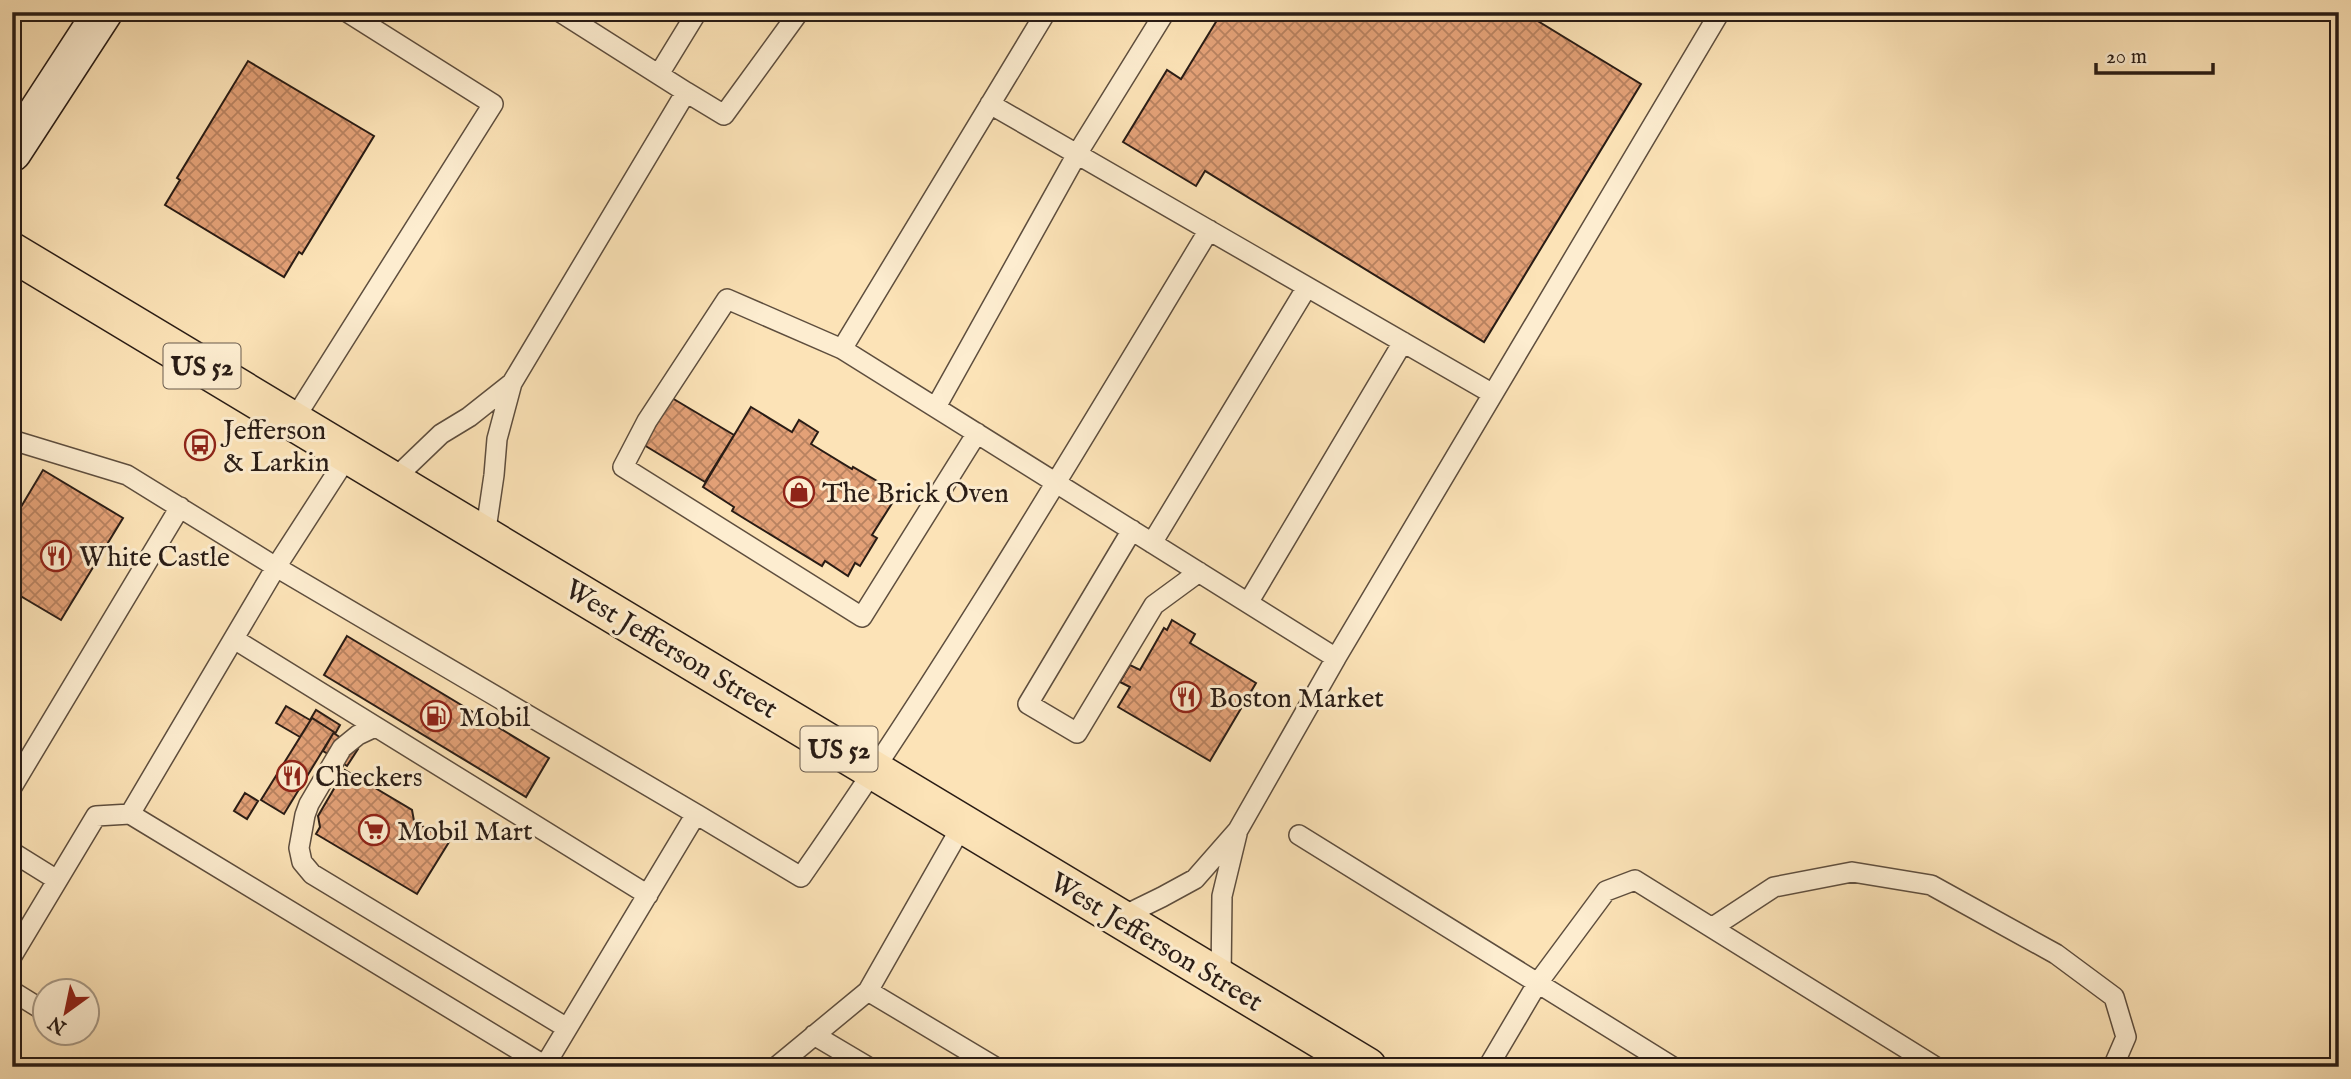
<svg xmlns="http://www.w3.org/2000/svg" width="2351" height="1079" viewBox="0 0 2351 1079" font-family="'IM FELL English',serif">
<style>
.building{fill:url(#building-cross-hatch);stroke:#291c15;stroke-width:2}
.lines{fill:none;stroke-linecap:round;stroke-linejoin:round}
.lane-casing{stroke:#5e4e3e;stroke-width:22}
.secondary-casing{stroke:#291c15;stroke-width:41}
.primary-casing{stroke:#291c15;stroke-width:41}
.lane{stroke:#fdedd0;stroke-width:19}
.secondary{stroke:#fdedd0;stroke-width:38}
.primary{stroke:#fce3b7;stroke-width:38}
.labels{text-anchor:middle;stroke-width:6;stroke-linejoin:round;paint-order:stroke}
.shield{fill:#fdedd0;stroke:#695b4d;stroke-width:2}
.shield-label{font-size:26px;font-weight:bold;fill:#291c15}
.poi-label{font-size:28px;fill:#291c15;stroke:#fdedd0;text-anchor:start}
.street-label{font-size:28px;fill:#291c15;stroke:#fdedd0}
</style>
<defs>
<pattern id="building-cross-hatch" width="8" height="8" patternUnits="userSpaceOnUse" patternTransform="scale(1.75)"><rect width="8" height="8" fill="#e3a177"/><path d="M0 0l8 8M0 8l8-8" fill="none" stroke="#b88260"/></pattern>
</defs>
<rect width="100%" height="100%" fill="#fce3b7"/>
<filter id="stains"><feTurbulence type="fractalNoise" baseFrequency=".00286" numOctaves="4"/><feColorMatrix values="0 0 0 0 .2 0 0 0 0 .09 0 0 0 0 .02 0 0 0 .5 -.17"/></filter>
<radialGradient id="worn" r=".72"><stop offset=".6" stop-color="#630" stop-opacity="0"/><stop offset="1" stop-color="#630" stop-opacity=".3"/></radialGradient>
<!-- building -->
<path class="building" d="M 1222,12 L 1523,12 L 1641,84 L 1484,342 L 1205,171 L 1196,186 L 1123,142 L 1167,70 L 1181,79 Z
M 248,61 L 374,136 L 302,254 L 299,252 L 284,277 L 165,205 L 180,180 L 177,178 Z
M 672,398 L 734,435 L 705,482 L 644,445 Z
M 751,407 L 792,432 L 799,420 L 818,432 L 811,444 L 852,469 L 853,467 L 882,484 L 879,487 L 896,497 L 872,535 L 877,538 L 860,566 L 855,563 L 848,576 L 825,561 L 822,566 L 732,511 L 734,507 L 703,487 Z
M 43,470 L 123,518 L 61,620 L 12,591 L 12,522 Z
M 1172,620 L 1195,634 L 1190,643 L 1256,683 L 1210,761 L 1118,707 L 1130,687 L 1120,682 L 1130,665 L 1140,670 L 1164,628 L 1167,630 Z
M 347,636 L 549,758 L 526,797 L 324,675 Z
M 286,706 L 310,720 L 316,710 L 340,725 L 335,734 L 358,749 L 347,766 L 323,751 L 334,732 L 312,718 L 300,737 L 276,723 Z
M 312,718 L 334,732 L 284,814 L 261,800 Z
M 345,770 L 412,810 L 414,821 L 449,842 L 417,894 L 316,834 L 320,827 L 318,816 Z
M 245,793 L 258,801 L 247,819 L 234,811 Z"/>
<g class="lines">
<!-- lane casing -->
<g class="lane-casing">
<path id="lane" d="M 659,74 L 697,12
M 686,92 L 724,115 L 799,12
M 990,104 L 1493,394
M 842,349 L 1046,12
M 936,407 L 1077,154 L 1165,12
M 293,421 L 493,104 L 347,12
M 977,433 L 862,617 L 623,467 L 647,421 L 727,299 L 842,349 L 1336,658 L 1720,12
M 12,440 L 127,475 L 276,567 L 696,814
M 392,481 L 441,434 L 469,417 L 512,383
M 1132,530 L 1028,704 L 1077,733 L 1154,605 L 1199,572
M 485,536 L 494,475 L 497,439 L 512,383 L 686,92 L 560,12
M 1152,543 L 1307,287
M 1248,603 L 1403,342
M 234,639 L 648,895
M 375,727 L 358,735 L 342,748 L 309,804 L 305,815 L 299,848 L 302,862 L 312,874 L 567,1028
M 12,787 L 180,507
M 130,814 L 547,1067
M 963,824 L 868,991 L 995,1067
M 1299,835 L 1673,1067
M 12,852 L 57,880
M 1119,918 L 1162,897 L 1195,879 L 1238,830 L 1336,658
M 1713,927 L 1774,887 L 1852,872 L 1931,885 L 2056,954 L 2114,997 L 2126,1037 L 2113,1067
M 12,956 L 96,816 L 130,814 L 276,567 L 349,454
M 1221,979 L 1222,896 L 1237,834
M 12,991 L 46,1012
M 814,1035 L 868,1067
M 544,1067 L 696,814 L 801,877 C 947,668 1077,448 1209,230
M 776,1067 L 868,991
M 1488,1067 L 1537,984 L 1606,891 L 1635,880 L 1936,1067"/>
</g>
<!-- secondary casing -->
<g class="secondary-casing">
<path id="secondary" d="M 12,152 L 103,12"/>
</g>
<!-- primary casing -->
<g class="primary-casing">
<path id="primary" d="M 12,252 L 1367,1067"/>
</g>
<!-- lane -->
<use href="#lane" class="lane"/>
<!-- secondary -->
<use href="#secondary" class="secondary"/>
<!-- primary -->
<use href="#primary" class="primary"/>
</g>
<!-- icons -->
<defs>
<g id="bus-ring" transform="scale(1.575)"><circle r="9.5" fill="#fdedd0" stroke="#8f2418" stroke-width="1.5"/><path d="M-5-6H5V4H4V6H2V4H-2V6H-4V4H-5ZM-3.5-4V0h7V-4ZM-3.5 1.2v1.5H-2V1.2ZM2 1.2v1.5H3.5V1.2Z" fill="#8f2418"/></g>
<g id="shop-ring" transform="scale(1.575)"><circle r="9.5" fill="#fdedd0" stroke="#8f2418" stroke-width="1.5"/><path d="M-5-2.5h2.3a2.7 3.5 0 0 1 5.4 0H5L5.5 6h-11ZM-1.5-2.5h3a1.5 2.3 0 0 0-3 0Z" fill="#8f2418"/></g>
<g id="restaurant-ring" transform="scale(1.575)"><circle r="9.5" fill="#fdedd0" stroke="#8f2418" stroke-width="1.5"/><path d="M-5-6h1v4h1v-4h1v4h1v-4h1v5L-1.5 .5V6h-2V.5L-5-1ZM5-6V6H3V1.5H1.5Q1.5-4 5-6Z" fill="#8f2418"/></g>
<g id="fuel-ring" transform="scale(1.575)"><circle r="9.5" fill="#fdedd0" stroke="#8f2418" stroke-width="1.5"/><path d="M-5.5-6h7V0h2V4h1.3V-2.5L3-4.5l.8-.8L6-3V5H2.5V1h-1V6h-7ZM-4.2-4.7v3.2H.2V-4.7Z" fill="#8f2418"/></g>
<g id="supermarket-ring" transform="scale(1.575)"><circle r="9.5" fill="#fdedd0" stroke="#8f2418" stroke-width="1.5"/><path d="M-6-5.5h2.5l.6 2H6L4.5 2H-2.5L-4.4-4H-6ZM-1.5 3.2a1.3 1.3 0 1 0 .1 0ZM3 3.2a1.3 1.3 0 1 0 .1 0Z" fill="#8f2418"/></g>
</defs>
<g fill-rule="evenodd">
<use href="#bus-ring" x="200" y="445"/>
<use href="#shop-ring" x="799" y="492"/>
<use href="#restaurant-ring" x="56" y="556"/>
<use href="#restaurant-ring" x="1186" y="697"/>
<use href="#fuel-ring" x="436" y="716"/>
<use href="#restaurant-ring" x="292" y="776"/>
<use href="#supermarket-ring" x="374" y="830"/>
</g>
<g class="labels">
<!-- shield labels -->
<g class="shield">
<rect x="163.5" y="343.5" width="77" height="45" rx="5"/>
<rect x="800.5" y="726.5" width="77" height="45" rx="5"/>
</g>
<g class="shield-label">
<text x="202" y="375">US 52</text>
<text x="839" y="758">US 52</text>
</g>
<!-- poi labels -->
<g class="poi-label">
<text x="223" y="439">Jefferson<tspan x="223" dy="32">&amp; Larkin</tspan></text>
<text x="822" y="502">The Brick Oven</text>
<text x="79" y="566">White Castle</text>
<text x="1209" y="707">Boston Market</text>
<text x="459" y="726">Mobil</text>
<text x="315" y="786">Checkers</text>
<text x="397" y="840">Mobil Mart</text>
</g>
<!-- street labels -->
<g class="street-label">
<text transform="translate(672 648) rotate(31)" y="10">West Jefferson Street</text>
<text transform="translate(1157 941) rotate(31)" y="10">West Jefferson Street</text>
</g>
</g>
<!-- margin -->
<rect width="2351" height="1079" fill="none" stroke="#fce3b7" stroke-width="42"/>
<rect x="14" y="14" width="2323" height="1051" fill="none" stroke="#291c15" stroke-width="3.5"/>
<rect x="21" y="21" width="2309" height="1037" fill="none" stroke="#291c15" stroke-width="2"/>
<!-- north arrow -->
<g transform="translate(66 1012) rotate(213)"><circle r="33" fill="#fdedd0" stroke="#a89985" stroke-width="2"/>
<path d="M0-5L12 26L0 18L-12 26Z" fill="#8f2418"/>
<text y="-10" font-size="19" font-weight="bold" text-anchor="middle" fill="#291c15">N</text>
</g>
<!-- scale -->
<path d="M2096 63v10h117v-10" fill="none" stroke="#291c15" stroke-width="3.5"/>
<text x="2106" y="63" font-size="21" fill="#291c15" stroke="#fdedd0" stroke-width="5" paint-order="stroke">20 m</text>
<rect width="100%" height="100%" filter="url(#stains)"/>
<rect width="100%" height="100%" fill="url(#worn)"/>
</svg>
